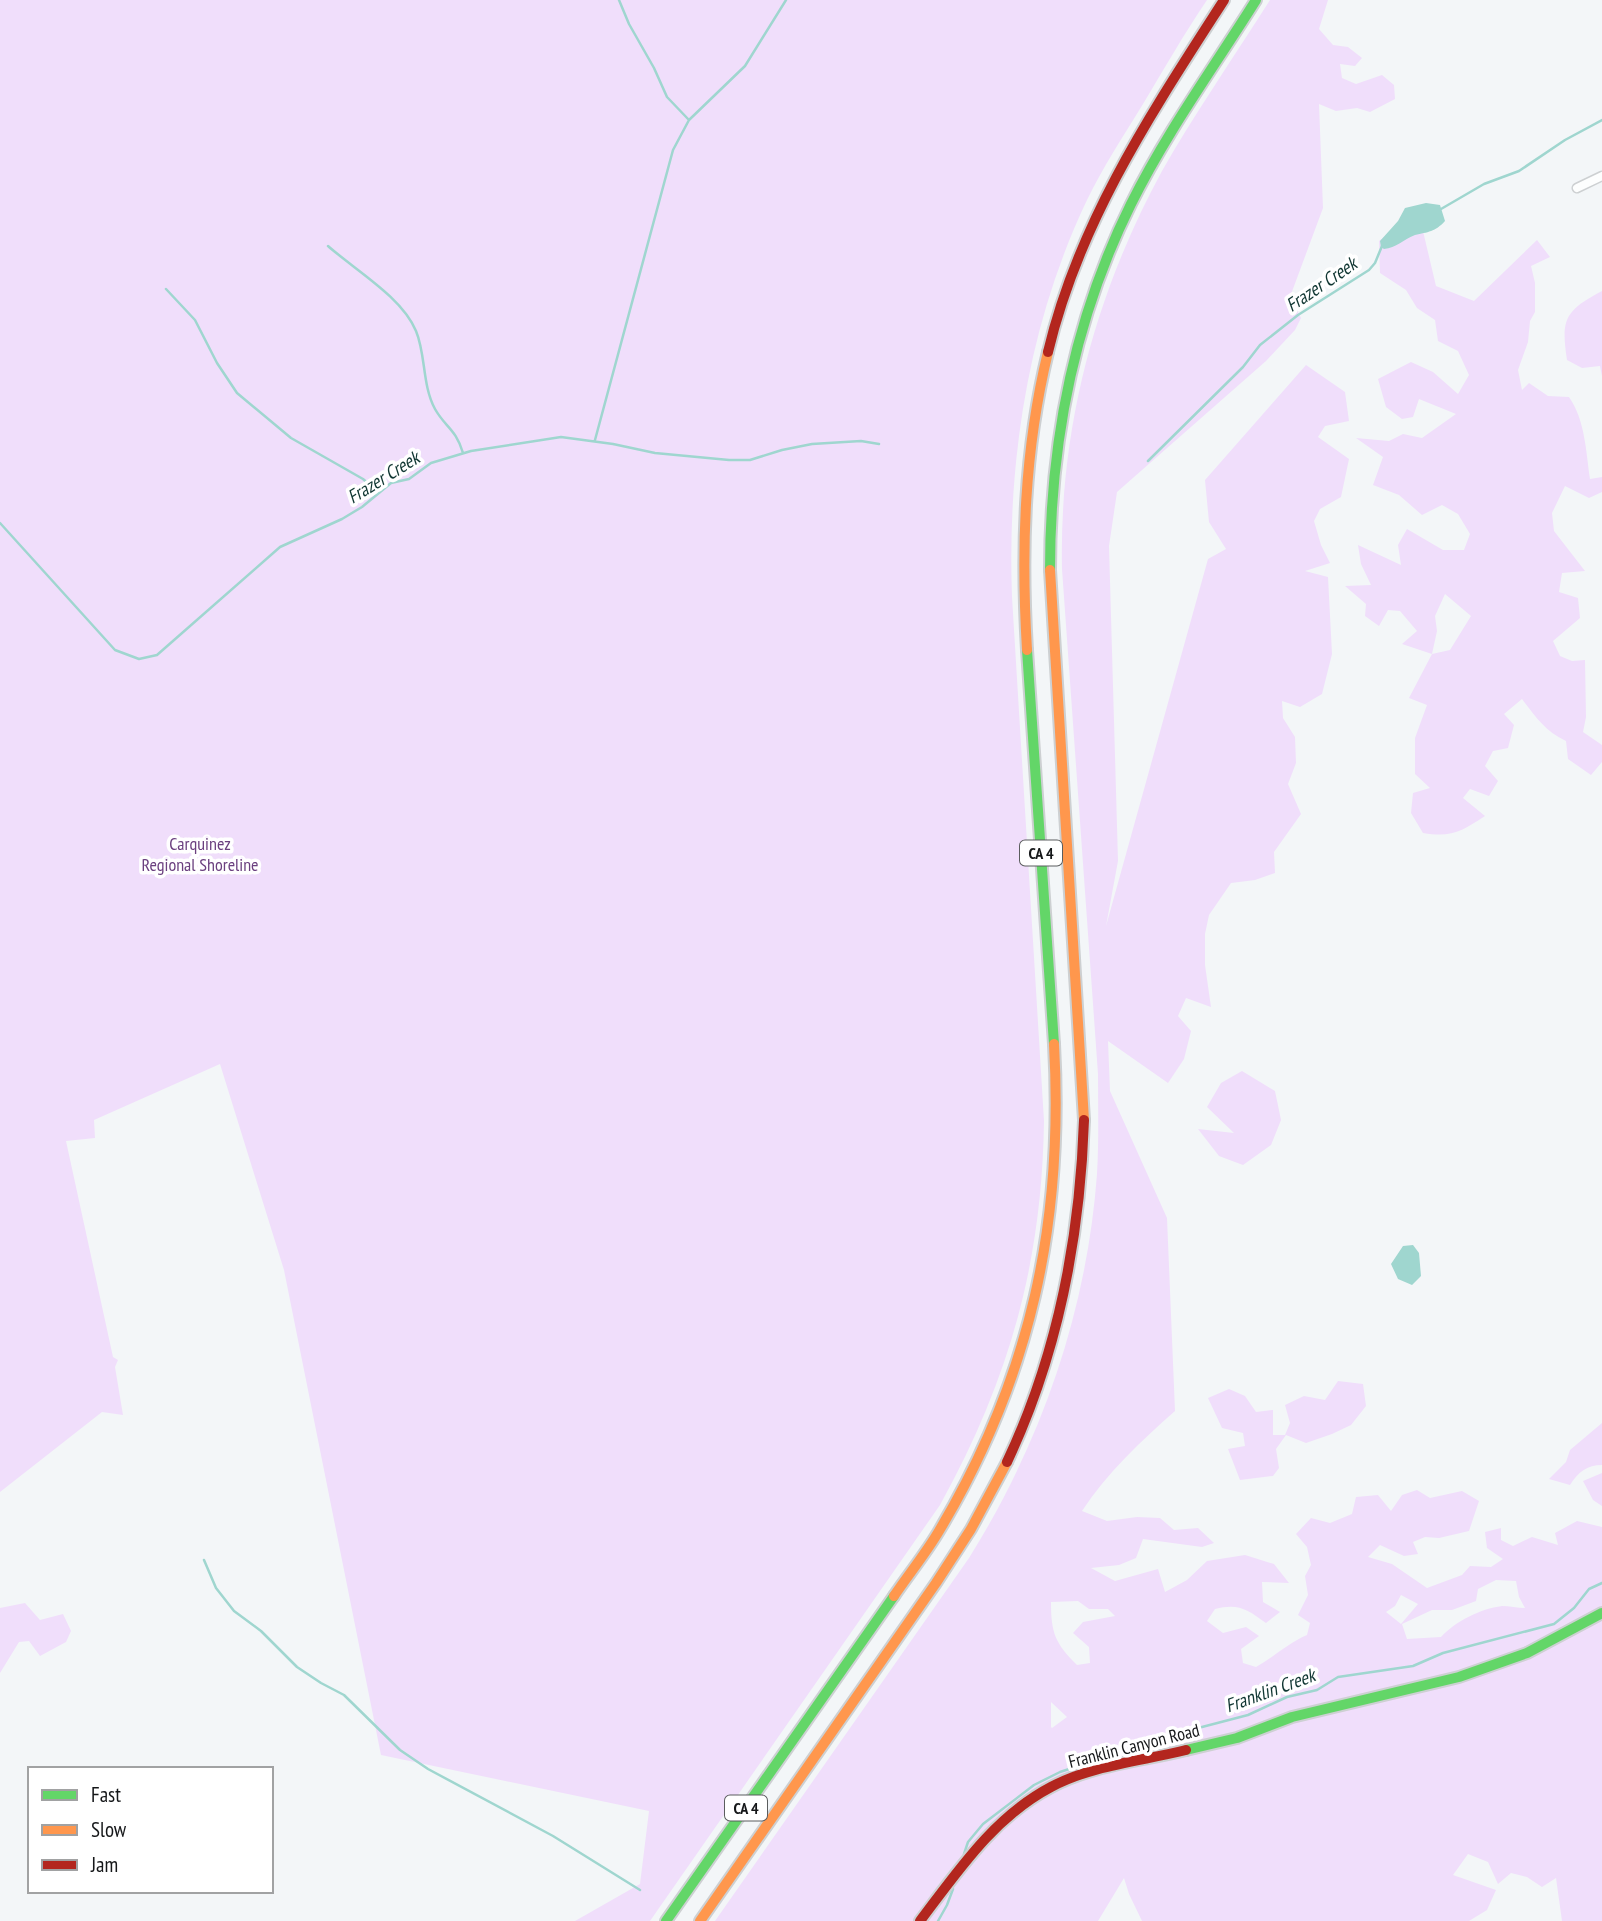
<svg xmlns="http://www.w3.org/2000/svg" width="1602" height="1921" viewBox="0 0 1602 1921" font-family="'PT Sans Narrow',sans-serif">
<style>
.green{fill:#f0defb;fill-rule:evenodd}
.water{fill:#9fd6cf}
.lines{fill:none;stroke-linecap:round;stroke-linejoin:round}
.stream{stroke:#9fd6cf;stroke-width:2.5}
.street-casing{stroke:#cdd0d2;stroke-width:11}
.fast-casing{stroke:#cdd0d2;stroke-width:14}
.slow-casing{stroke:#cdd0d2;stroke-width:14}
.jam-casing{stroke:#cdd0d2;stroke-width:14}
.street{stroke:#fdfefe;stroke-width:8}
.fast{stroke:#63d668;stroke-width:10}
.slow{stroke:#ff974d;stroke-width:10}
.jam{stroke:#b3261e;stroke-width:10}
.labels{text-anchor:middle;stroke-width:7;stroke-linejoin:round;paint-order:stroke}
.shield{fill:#fff;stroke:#5b5d5e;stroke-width:2}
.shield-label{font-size:16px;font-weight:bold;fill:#151719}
.park-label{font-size:18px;fill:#6b407f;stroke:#fff}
.street-label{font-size:18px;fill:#151719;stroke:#fff}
.water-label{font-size:19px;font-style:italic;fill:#103632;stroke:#fff}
</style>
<rect width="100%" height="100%" fill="#f3f6f8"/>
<!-- green -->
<path class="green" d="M 0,0 L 1207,0 C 1184,34 1164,69 1143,104 C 1124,135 1103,167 1087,200 C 1028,324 1007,461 1012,597 L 1044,1121 C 1042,1264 1009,1380 940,1505 L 650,1921 L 575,1921 L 640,1884 L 649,1811 L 381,1755 L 284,1270 L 220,1064 L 94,1120 L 95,1138 L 66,1141 L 113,1357 L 118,1360 L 115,1367 L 123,1415 L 102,1412 L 0,1492 Z
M 1270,0 L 1328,0 L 1319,29 L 1333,45 L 1348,47 L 1362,58 L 1355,66 L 1340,64 L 1342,78 L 1356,84 L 1382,75 L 1394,85 L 1395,99 L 1370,112 L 1357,108 L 1336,111 L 1319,104 L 1323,208 L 1290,297 L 1301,318 L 1295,330 L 1266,361 L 1117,492 L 1109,546 L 1118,861 L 1106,926 L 1208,559 L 1226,549 L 1209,522 L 1205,480 L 1306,365 L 1345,392 L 1349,421 L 1325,426 L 1318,437 L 1349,459 L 1341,497 L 1320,509 L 1314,521 L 1321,545 L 1330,563 L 1305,571 L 1328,577 L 1332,654 L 1322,694 L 1300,707 L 1282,701 L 1283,718 L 1295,737 L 1296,763 L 1288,784 L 1301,814 L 1274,852 L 1275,873 L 1255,880 L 1231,883 L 1209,915 L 1205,934 L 1205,965 L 1211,1007 L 1186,998 L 1178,1016 L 1191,1031 L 1184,1059 L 1168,1083 L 1108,1041 L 1110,1091 L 1167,1218 L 1175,1411 C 1141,1441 1107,1473 1082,1511 L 1107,1521 L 1137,1517 L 1160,1518 L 1174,1530 L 1198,1528 L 1214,1543 L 1202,1547 L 1143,1539 L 1136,1558 L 1119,1565 L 1091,1568 L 1115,1581 L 1158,1569 L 1165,1592 L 1187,1580 L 1207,1561 L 1245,1555 L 1274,1564 L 1289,1583 L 1262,1582 L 1263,1602 L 1280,1612 L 1266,1623 C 1247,1609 1238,1603 1215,1609 L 1207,1621 L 1223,1633 L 1246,1627 L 1259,1636 L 1241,1649 L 1243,1663 L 1256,1667 C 1274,1657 1288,1643 1307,1635 L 1310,1623 L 1298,1615 L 1308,1595 L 1305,1576 L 1311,1565 L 1307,1547 L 1296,1534 L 1311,1518 L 1330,1523 L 1352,1514 L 1356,1497 L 1378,1495 L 1391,1511 L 1402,1495 L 1417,1490 L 1430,1498 L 1462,1491 L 1479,1501 L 1469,1531 L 1439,1538 L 1425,1537 L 1413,1542 L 1418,1554 L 1404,1556 L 1380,1545 L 1368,1557 L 1392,1564 L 1427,1588 L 1462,1575 L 1470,1566 L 1491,1567 L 1503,1559 L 1487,1548 L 1485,1532 L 1501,1528 L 1501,1540 L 1513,1546 L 1532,1537 L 1558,1545 L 1555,1533 L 1577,1521 L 1602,1527 L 1602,1921 L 1562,1921 L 1556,1878 L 1542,1887 L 1527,1877 L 1511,1873 L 1498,1884 L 1488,1862 L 1468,1854 L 1453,1875 L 1496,1890 L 1487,1910 L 1469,1921 L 1142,1921 L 1129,1894 L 1124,1878 L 1098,1921 L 715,1921 L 969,1558 C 1041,1443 1087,1311 1097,1174 C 1099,1141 1098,1107 1098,1074 L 1062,569 C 1059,429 1095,294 1162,171 C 1195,113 1234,57 1270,0 ZM 1496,1580 L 1516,1581 L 1519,1597 L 1525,1608 C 1518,1608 1509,1606 1502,1606 C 1480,1609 1456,1621 1441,1637 L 1407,1639 L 1402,1624 L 1432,1610 L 1452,1610 L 1476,1601 L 1478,1589 ZM 1401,1595 L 1418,1604 L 1401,1624 L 1386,1612 L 1395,1606 ZM 1078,1601 L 1089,1609 L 1108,1609 L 1115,1616 L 1083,1622 L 1073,1633 L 1089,1647 L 1090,1663 L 1077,1665 C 1055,1643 1051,1633 1051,1602 ZM 1051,1702 L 1067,1717 L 1052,1728 L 1051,1727 Z
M 1418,210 L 1436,286 L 1474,301 L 1537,240 L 1550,257 L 1531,266 L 1535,283 L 1535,312 L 1530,321 L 1528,342 L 1518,370 L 1522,390 L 1529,383 L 1548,396 L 1569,397 C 1585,420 1586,451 1590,479 L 1602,477 L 1602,492 L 1589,498 L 1565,486 L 1552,513 L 1554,531 L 1585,571 L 1562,573 L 1559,592 L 1578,598 L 1580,618 L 1553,641 L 1560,656 L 1572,661 L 1585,660 L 1586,717 L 1583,732 L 1602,745 L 1602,762 L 1591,775 L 1568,759 L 1566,741 C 1545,731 1535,716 1522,699 L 1504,714 L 1514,725 L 1508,748 L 1493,751 L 1485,766 L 1498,781 L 1489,796 L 1470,789 L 1463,798 L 1485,816 C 1462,831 1452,838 1423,833 L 1411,813 L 1413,793 L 1430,788 L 1415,774 L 1415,738 L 1427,705 L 1409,698 L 1432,654 L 1402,644 L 1417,631 L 1400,611 L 1388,610 L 1379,626 L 1365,616 L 1366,604 L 1345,586 L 1371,585 L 1361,564 L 1358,545 L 1401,565 L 1398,545 L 1407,529 L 1443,550 L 1464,550 L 1470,534 L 1458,514 L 1442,505 L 1422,515 L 1399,495 L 1373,485 L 1383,457 L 1356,438 L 1389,441 L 1403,434 L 1422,438 L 1456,414 L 1419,399 L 1413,417 L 1402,419 L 1386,407 L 1378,379 L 1411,362 L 1433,372 L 1458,394 L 1469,375 L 1458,351 L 1438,341 L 1435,320 L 1417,308 L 1406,290 L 1380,273 L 1379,241 ZM 1445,594 L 1471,616 L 1450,650 L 1432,654 L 1437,631 L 1435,616 Z
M 1602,291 L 1602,376 L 1600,366 L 1582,368 L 1567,360 C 1561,320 1564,311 1602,291 Z
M 1242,1071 L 1275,1091 L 1281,1120 L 1271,1145 L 1243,1165 L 1219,1156 L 1198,1129 L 1234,1133 L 1207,1107 L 1221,1083 Z
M 1338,1381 L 1363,1384 L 1366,1406 L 1351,1425 L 1332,1434 L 1306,1443 L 1286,1435 L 1276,1449 L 1279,1468 L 1273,1476 L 1240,1480 L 1228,1449 L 1245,1446 L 1243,1433 L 1222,1428 L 1208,1398 L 1229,1389 L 1245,1396 L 1256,1412 L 1273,1410 L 1273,1435 L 1285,1435 L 1290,1423 L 1285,1405 L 1304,1396 L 1325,1400 Z
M 1602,1423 L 1602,1465 C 1587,1465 1578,1472 1570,1485 L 1549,1479 L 1566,1462 L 1570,1450 Z
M 1602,1473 L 1602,1506 L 1593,1500 L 1583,1481 Z
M 25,1603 L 40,1620 L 63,1614 L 71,1631 L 66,1642 L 40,1656 L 29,1641 L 19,1642 L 0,1673 L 0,1608 Z"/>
<!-- water -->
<path class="water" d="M 1426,203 L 1440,205 L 1445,221 C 1435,232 1428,232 1415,235 C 1404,239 1396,248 1384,249 L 1381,247 L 1380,241 L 1398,221 L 1405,208 Z
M 1413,1245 L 1419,1253 L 1421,1276 L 1412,1285 L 1398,1279 L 1391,1264 L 1403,1246 Z"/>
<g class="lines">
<!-- stream -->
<path class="stream" d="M 619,0 L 629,24 L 654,68 L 667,97 L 689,120
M 1441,209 L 1484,184 L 1519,171 L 1565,140 L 1602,120
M 328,246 C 355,270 402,297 416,331 C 426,355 422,385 435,409 C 445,427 456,429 463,453
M 166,289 L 195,320 L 217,363 L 237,393 L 291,438 L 363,479 L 379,493
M 595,440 L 673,150 L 689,120 L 745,66 L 786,0
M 1148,461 L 1243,367 L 1260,345 L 1298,315 L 1369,270 L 1375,263 L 1382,246
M 0,523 L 115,650 L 139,659 L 157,655 L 280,547 L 342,519 L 362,507 L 391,483 L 409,479 L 431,463 L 471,451 L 561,437 L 613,444 L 655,453 L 729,460 L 750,460 L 782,450 L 812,444 L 861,441 L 879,444
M 204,1560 L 216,1588 L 234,1611 L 261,1631 L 297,1667 L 321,1683 L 344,1695 L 400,1750 L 428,1769 L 553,1836 L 640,1890
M 964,1854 L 968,1842 L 983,1824 L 1034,1785 L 1060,1772 L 1179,1733 L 1248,1715 L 1287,1697 L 1317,1690 L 1338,1677 L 1413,1666 L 1443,1653 L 1554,1624 L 1574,1608 L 1589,1589 L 1602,1583
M 938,1921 L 947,1905 L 953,1889"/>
<!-- street casing -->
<g class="street-casing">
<path id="street" d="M 1577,188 L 1602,176"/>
</g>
<!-- fast casing -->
<g class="fast-casing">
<path id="fast" d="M 1050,570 C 1050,443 1074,319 1131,204 C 1166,133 1214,67 1256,0
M 1027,650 L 1054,1044
M 1186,1750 L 1237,1738 L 1292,1717 L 1459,1677 L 1527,1653 L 1602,1613
M 666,1921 L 894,1596"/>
</g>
<!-- slow casing -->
<g class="slow-casing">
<path id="slow" d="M 1050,570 L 1084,1120
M 1027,650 C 1021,549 1024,451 1048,352
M 894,1596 C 909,1574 926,1553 939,1531 C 1031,1377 1064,1222 1054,1044
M 700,1921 L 936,1583 L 971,1529 L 1007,1462"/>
</g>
<!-- jam casing -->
<g class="jam-casing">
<path id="jam" d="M 1048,352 C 1079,221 1152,112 1224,0
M 1007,1462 C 1058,1354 1080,1239 1084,1120
M 920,1921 C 958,1871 994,1817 1051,1787 C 1092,1765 1142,1761 1186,1750"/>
</g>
<!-- street -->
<use href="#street" class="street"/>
<!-- fast -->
<use href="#fast" class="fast"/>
<!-- slow -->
<use href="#slow" class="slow"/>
<!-- jam -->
<use href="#jam" class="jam"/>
</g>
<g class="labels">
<!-- shield labels -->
<g class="shield">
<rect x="1020" y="840.5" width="42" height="25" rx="5"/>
<rect x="725" y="1795.5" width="42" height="25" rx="5"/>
</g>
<g class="shield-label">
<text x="1041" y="859">CA 4</text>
<text x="746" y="1814">CA 4</text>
</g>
<!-- park labels -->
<g class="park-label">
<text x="200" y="850">Carquinez<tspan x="200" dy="21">Regional Shoreline</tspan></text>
</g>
<!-- street labels -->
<g class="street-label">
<text transform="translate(1134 1746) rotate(-14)" y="6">Franklin Canyon Road</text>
</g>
<!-- water labels -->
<g class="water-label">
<text transform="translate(1321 284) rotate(-34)" y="7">Frazer Creek</text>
<text transform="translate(383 477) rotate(-32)" y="7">Frazer Creek</text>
<text transform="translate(1270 1690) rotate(-20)" y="7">Franklin Creek</text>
</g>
</g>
<!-- legend -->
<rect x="28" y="1767" width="245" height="126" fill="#ffffff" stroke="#a1a2a3" stroke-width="2"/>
<rect x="42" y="1790" width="35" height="10" fill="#63d668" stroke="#a1a2a3" stroke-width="2"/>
<text x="91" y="1802" font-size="21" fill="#151719">Fast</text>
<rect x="42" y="1825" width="35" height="10" fill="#ff974d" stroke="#a1a2a3" stroke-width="2"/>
<text x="91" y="1837" font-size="21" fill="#151719">Slow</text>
<rect x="42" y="1860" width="35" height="10" fill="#b3261e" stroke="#a1a2a3" stroke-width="2"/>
<text x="91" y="1872" font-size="21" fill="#151719">Jam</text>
</svg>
